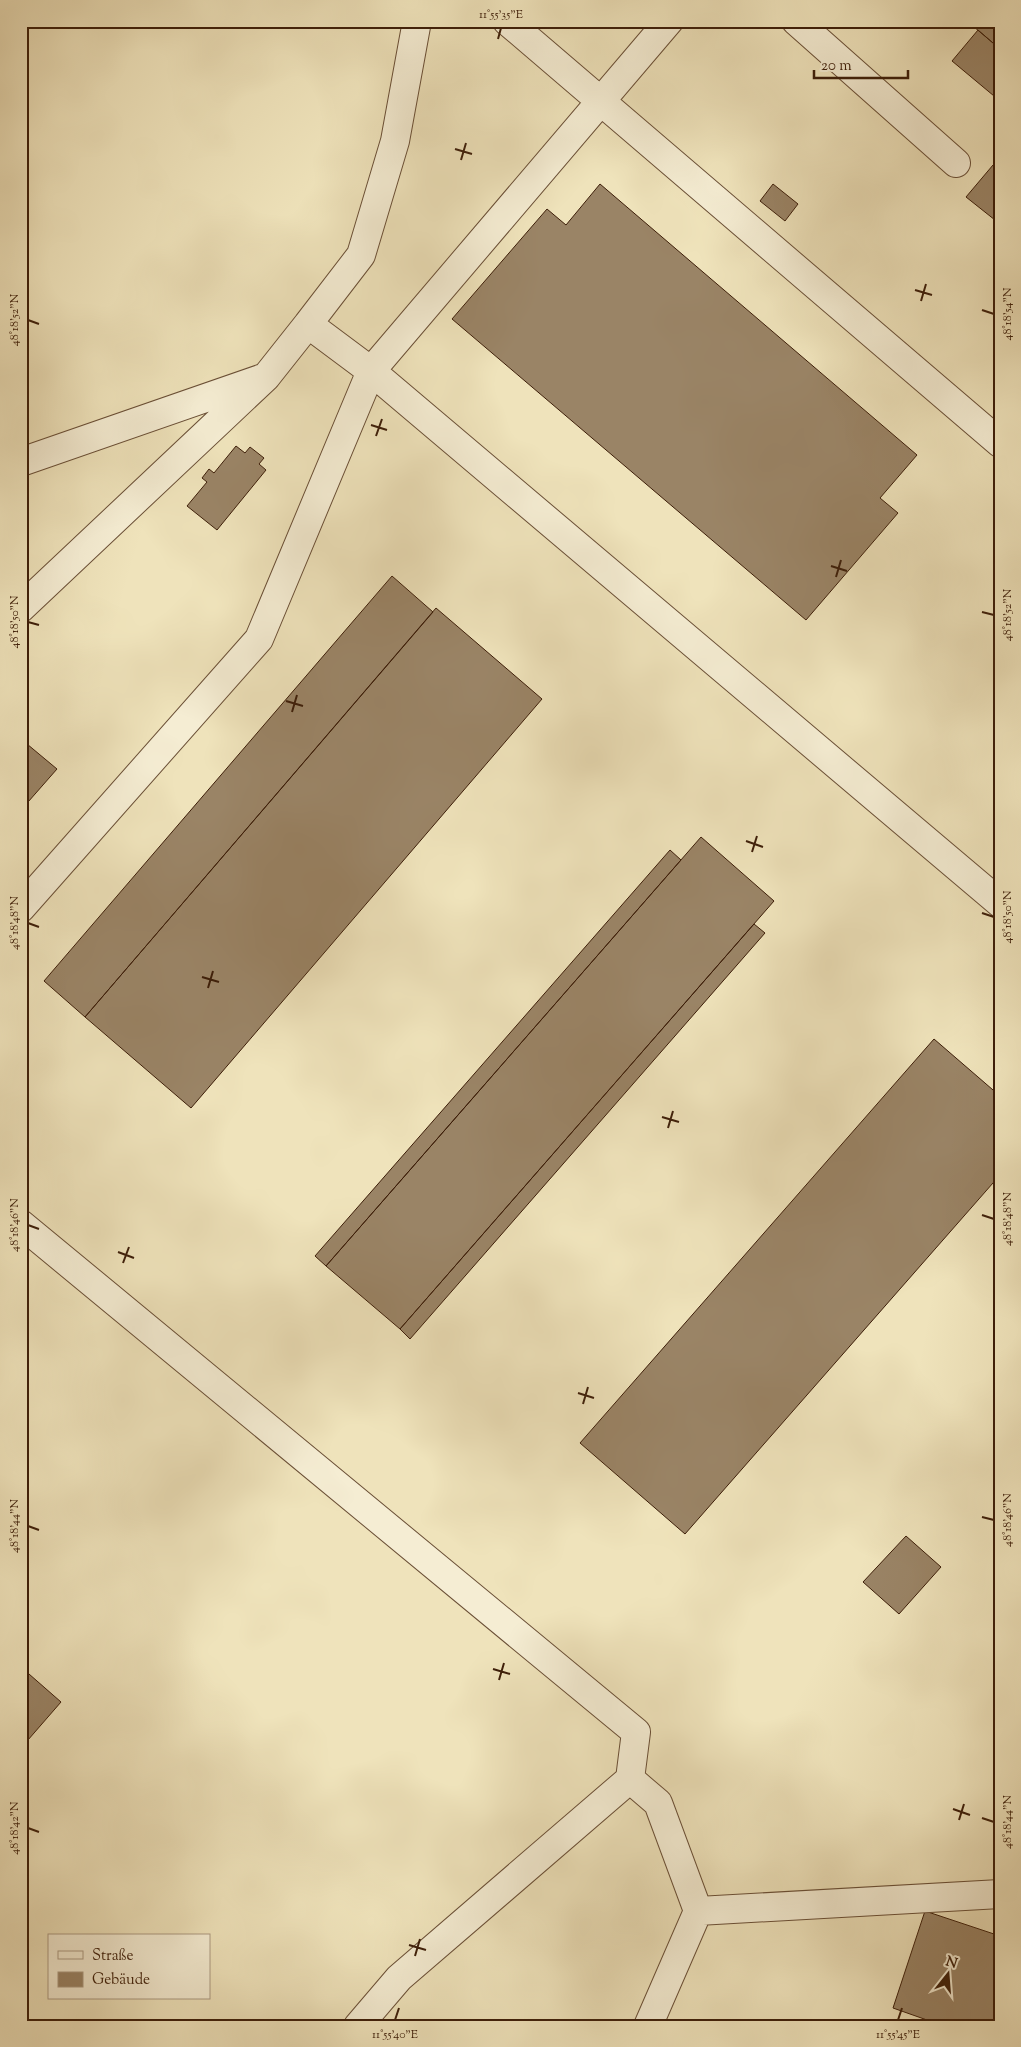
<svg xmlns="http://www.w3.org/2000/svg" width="1021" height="2047" viewBox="0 0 1021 2047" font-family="'Sorts Mill Goudy',serif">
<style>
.building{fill:#9a8466;stroke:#3d1e09}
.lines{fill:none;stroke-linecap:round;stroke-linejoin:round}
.minor-casing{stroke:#6a4f36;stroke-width:30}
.minor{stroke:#f5edd3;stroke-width:28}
.ticks{fill:none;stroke:#3d1e09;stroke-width:2}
.neatline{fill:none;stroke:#3d1e09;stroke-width:2}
.ticks-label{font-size:12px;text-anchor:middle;fill:#3d1e09}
</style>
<rect width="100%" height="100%" fill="#efe3bb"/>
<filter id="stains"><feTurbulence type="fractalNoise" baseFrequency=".004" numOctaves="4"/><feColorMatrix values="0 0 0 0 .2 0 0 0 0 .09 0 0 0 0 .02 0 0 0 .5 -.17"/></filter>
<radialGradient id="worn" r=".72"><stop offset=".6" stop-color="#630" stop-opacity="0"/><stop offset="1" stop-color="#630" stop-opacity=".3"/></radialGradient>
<!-- building -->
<path class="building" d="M 977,21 L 1000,21 L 1000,49 L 973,26 Z
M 978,30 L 1000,49 L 1000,101 L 952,61 Z
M 993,165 L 1000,171 L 1000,224 L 966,197 Z
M 600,184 L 917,455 L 880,498 L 898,513 L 806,620 L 452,319 L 547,209 L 566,225 Z
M 773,184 L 798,204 L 785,221 L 760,201 Z
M 236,446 L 245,453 L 250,447 L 264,458 L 259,464 L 266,470 L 217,530 L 187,506 L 207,482 L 202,478 L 209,469 L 214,473 Z
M 392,576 L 433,612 L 85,1017 L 44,981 Z
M 436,608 L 542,699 L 191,1108 L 85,1017 Z
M 21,739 L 57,769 L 21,810 Z
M 701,837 L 774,901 L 400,1329 L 326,1266 Z
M 670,850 L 681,860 L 326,1266 L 315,1256 Z
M 754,924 L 765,933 L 410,1339 L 400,1329 Z
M 934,1039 L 1000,1096 L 1000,1175 L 685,1534 L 580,1443 Z
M 906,1536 L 941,1567 L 899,1614 L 863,1582 Z
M 21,1667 L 61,1702 L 21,1748 Z
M 925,1911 L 1000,1936 L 1000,2026 L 944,2026 L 893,2008 Z"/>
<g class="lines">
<!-- minor casing -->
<g class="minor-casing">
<path id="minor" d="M 417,21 L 395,141 L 361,255 L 308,324 L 371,371 L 1000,903
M 507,21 L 1000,443
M 796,21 L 956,163
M 21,462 L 266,377 L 308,324
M 21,608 L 266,377
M 21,908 L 259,639 L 371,371 L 669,21
M 21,1224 L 636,1732 L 630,1779 L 399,1978 L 358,2026
M 630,1779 L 658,1803 L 698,1911 L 648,2026
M 698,1911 L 1000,1894"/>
</g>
<!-- minor -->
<use href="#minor" class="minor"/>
</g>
<!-- ticks -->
<path class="ticks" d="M 498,39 L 501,28M 455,149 L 472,154M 461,160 L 466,143M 915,290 L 932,295M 921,301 L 926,284M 982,310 L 994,314M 28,320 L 39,324M 371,425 L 387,430M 376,436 L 382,419M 831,566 L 847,571M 836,577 L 841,560M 982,612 L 994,615M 28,622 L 39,625M 286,701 L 303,706M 292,712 L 297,695M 746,841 L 763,847M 752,852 L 757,836M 982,913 L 994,917M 28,923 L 39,927M 202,977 L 219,982M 208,988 L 213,971M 662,1117 L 679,1122M 668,1128 L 673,1111M 982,1215 L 994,1219M 28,1225 L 39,1229M 118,1252 L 134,1258M 123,1263 L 129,1247M 578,1393 L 594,1398M 583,1404 L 588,1387M 982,1517 L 994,1520M 28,1526 L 39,1530M 493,1669 L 510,1674M 499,1680 L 504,1663M 953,1809 L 970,1815M 982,1818 L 994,1822M 959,1820 L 964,1804M 28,1828 L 39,1832M 409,1945 L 426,1950M 415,1956 L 420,1939M 395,2020 L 399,2008M 898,2020 L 902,2008"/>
<!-- margin -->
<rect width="1021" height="2047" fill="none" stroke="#efe3bb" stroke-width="55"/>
<!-- legend -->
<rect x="48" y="1934" width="162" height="65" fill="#f5edd3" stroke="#ab9a82"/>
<rect x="58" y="1951" width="25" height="8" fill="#f5edd3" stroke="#ab9a82"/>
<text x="92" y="1960" font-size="15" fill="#3d1e09">Straße</text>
<rect x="58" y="1972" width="25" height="15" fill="#9a8466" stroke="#ab9a82"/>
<text x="92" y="1984" font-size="15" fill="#3d1e09">Gebäude</text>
<!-- north arrow -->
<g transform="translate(948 1974) rotate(17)" stroke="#f5edd3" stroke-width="4" paint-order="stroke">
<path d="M0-4L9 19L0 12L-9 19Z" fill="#3d1e09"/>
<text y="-8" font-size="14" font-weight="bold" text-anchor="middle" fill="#3d1e09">N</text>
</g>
<!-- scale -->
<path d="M814 70v8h94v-8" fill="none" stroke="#3d1e09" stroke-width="2.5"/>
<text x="821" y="70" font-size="15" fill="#3d1e09" stroke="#f5edd3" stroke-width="4" paint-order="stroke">20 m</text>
<rect x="28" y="28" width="966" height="1992" class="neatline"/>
<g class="ticks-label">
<text x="501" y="18">11°55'35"E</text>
<text transform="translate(1007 314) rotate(-90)" y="4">48°18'54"N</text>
<text transform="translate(14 320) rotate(-90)" y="4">48°18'52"N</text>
<text transform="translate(1007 615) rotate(-90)" y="4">48°18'52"N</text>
<text transform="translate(14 622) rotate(-90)" y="4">48°18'50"N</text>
<text transform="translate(1007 917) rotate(-90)" y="4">48°18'50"N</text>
<text transform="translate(14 923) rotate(-90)" y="4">48°18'48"N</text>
<text transform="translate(1007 1219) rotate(-90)" y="4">48°18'48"N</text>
<text transform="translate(14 1225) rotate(-90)" y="4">48°18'46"N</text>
<text transform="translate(1007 1520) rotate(-90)" y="4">48°18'46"N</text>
<text transform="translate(14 1526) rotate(-90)" y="4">48°18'44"N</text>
<text transform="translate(1007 1822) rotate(-90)" y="4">48°18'44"N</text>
<text transform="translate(14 1828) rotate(-90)" y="4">48°18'42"N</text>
<text x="395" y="2038">11°55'40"E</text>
<text x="898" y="2038">11°55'45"E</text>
</g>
<rect width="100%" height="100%" filter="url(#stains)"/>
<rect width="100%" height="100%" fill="url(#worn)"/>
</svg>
